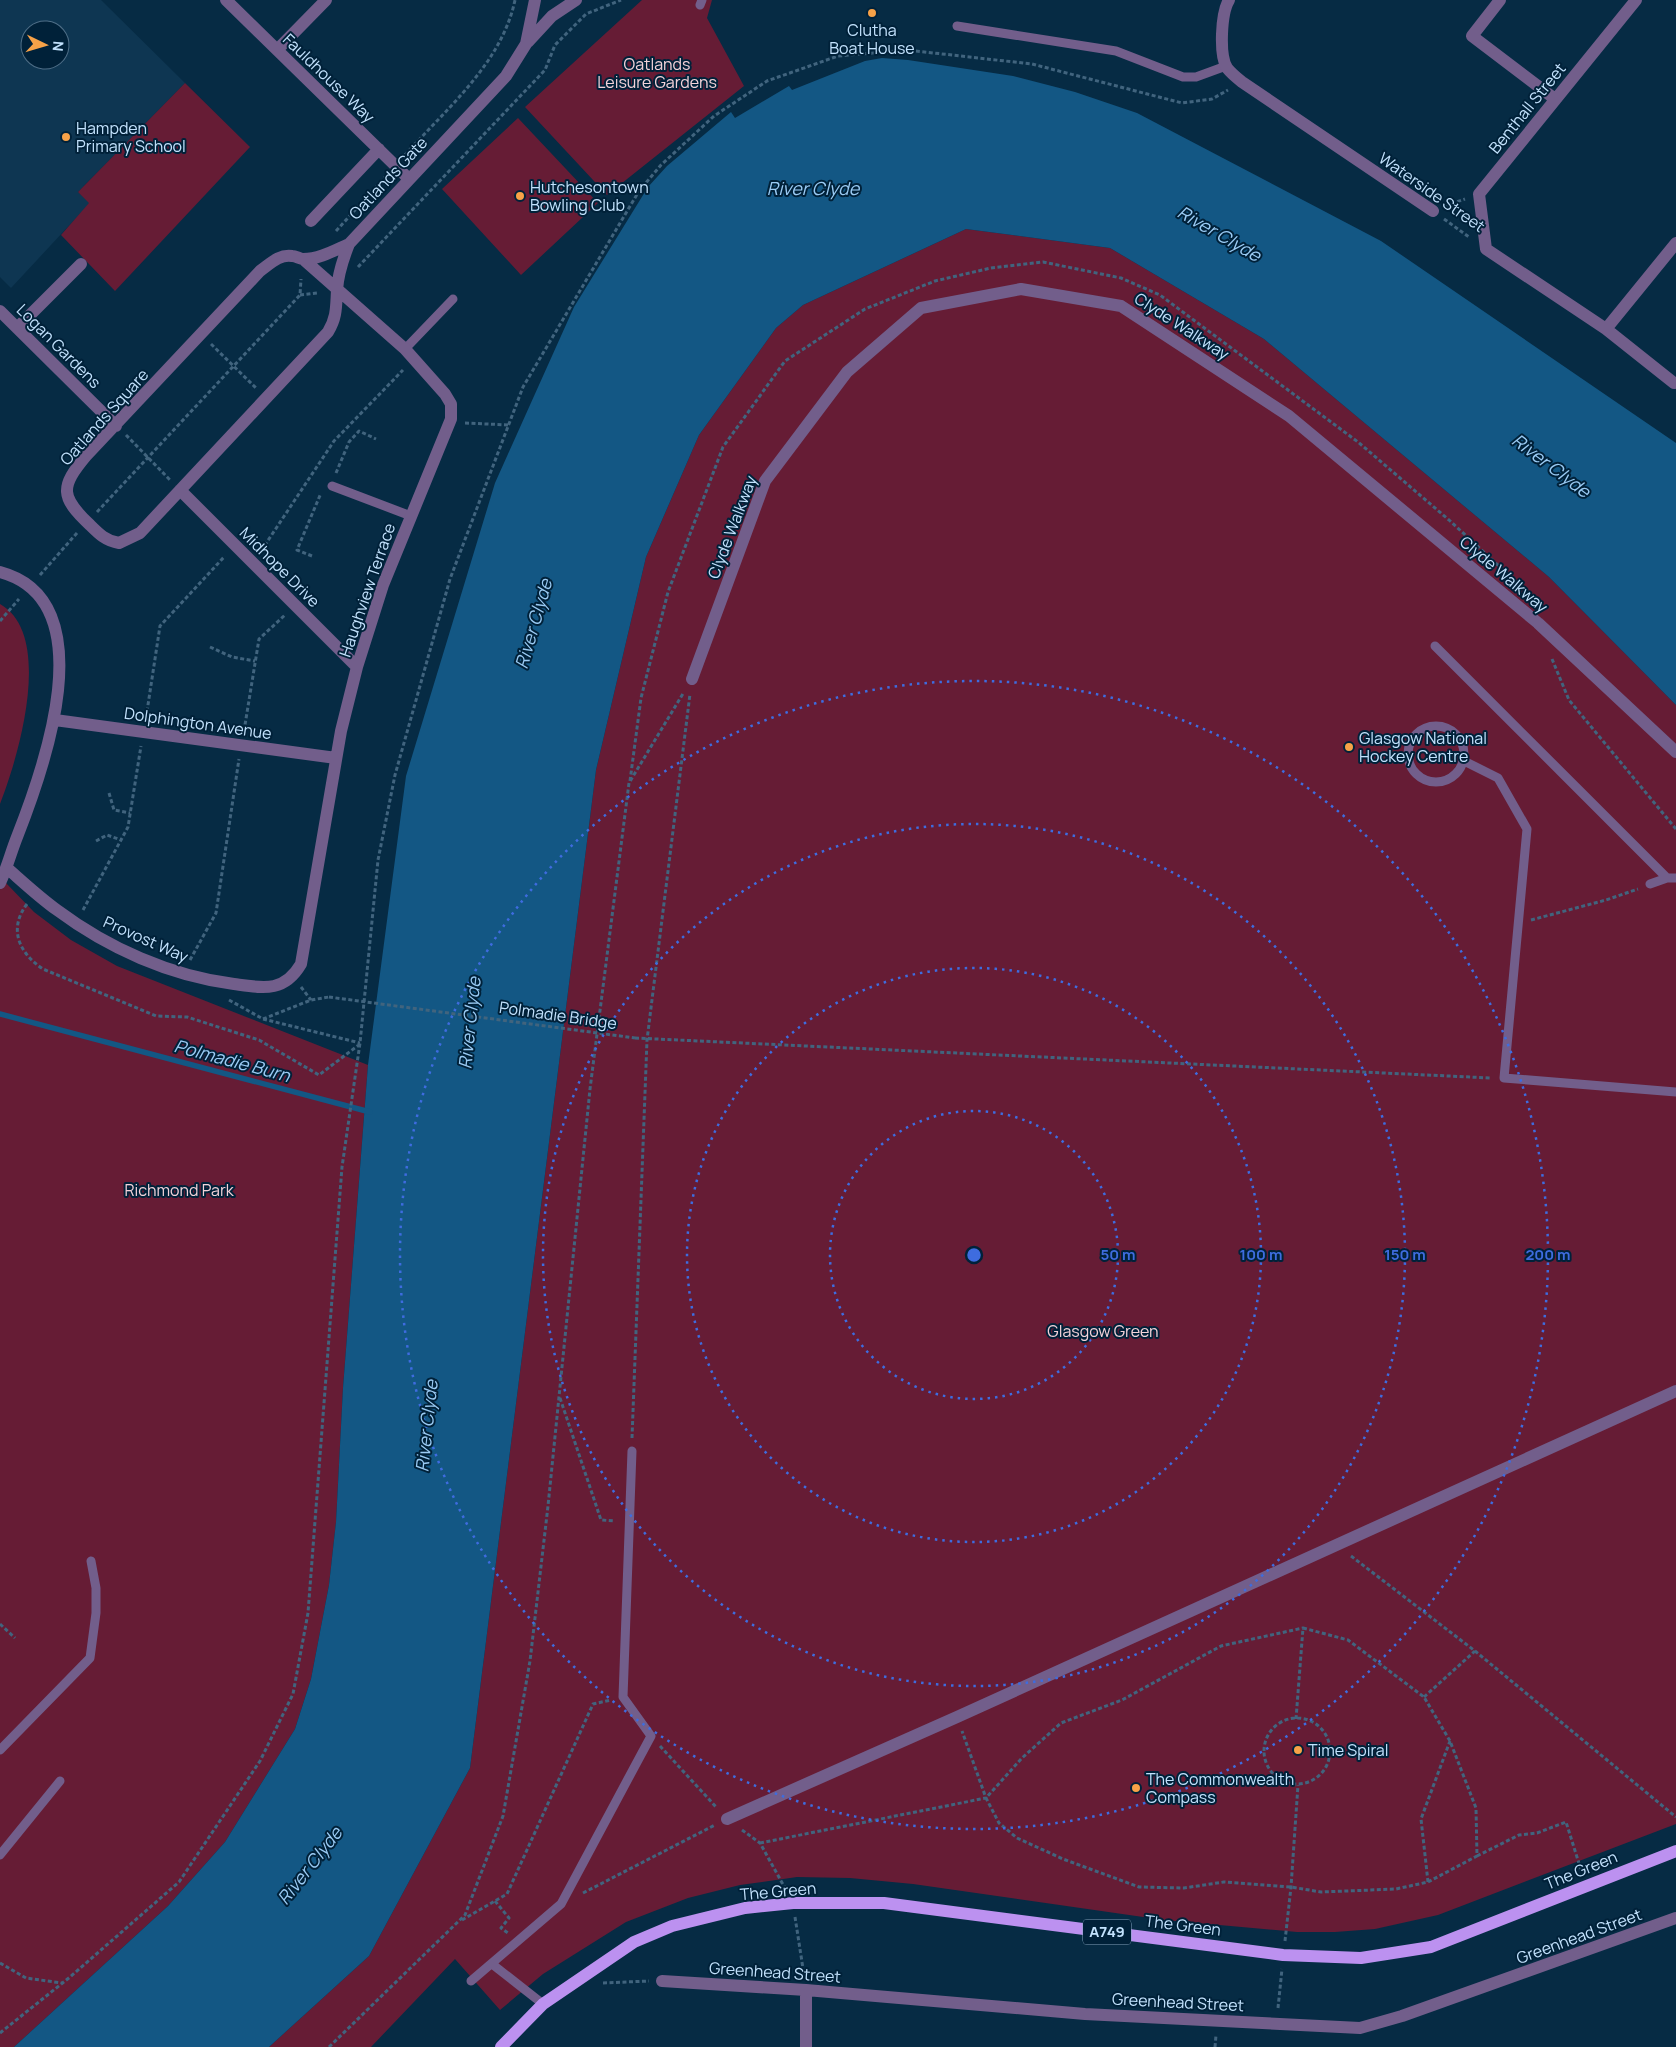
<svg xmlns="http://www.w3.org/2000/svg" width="1676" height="2047" viewBox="0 0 1676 2047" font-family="Manrope,sans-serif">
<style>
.built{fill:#0e3652;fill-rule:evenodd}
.green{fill:#661c35}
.water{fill:#135784}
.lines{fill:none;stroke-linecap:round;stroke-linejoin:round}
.stream{stroke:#135784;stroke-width:5.5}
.path{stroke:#41647e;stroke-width:3;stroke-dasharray:4 2.5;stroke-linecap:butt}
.service{stroke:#725e8b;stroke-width:9}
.pedestrian{stroke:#725e8b;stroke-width:12}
.minor{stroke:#725e8b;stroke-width:12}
.primary{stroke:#bc91f0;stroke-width:12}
.path-bridge{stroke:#41647e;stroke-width:3;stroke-dasharray:4 2.5;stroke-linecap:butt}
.ring{fill:none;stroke:#3e6cdf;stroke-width:2.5;stroke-dasharray:2.5 5}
.poi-dot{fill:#f7a248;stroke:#002139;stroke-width:2}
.labels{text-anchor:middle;stroke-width:4;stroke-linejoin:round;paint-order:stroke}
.shield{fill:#002139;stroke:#88a8c2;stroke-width:1}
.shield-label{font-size:15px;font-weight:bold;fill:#c2e2fd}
.poi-label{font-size:16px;fill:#c2e2fd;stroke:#002139;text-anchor:start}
.park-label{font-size:16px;fill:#f3d2d9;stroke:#002139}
.street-label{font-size:16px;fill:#c2e2fd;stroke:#002139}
.water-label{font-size:18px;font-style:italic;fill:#9acbf4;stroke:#002139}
.centre{fill:#3e6cdf;stroke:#002139;stroke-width:2.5}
.ring-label{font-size:15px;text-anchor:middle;font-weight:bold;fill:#3e6cdf;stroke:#002139;stroke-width:4;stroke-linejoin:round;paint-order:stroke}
</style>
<rect width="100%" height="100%" fill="#062b44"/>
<!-- built -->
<path class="built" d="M 0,0 L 101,0 L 185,83 L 78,192 L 90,203 L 11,288 L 0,277 ZM 30,30 L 60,30 L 60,60 L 30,60 Z"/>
<!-- green -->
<path class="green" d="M 642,0 L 712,0 L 707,18 L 744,86 L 607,195 L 525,107 Z
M 185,83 L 250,147 L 115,291 L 61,235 L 89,203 L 78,192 Z
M 518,118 L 598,203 L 521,275 L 442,189 Z
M 966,229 L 1110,248 L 1264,339 L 1549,577 L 1676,705 L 1676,1824 L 1438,1915 L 1375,1929 L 1335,1932 L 1297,1932 L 1164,1920 L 913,1884 L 850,1878 L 797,1877 L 740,1885 L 688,1898 L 626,1922 L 543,1974 L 500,2010 L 455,1959 L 371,2047 L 269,2047 L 369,1956 L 470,1768 L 596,770 L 646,557 L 699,435 L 776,328 L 803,305 Z
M 0,604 C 55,635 18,758 0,804 Z
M 0,872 L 6,883 L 34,912 L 71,940 L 117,966 L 368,1065 L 343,1388 L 336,1522 L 329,1585 L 311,1679 L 295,1729 L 225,1842 L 168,1906 L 14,2047 L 0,2047 Z"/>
<!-- water -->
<path class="water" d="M 882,58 L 908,60 L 1013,76 L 1075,92 L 1137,113 L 1381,241 L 1676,443 L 1676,705 L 1549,577 L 1264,339 L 1110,248 L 966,229 L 803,305 L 776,328 L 699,435 L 646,557 L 596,770 L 470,1768 L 369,1956 L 269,2047 L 14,2047 L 168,1906 L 225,1842 L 295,1729 L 311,1679 L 329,1585 L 336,1522 L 343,1388 L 368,1065 L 406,776 L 495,483 L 574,307 L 648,187 L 667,166 L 731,112 L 735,118 L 789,86 L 792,90 L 865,61 Z"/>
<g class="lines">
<!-- stream -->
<path class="stream" d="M 0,1014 L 370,1112"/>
<!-- path -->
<path class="path" d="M 405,155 C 446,109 502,63 515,0
M 1445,206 L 1465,199
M 1444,219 L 1469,237
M 336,231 L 385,177
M 358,267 L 545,70 L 555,45 L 586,14 L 621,0
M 300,295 L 317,293
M 211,344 L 256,388
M 465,423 L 509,425
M 126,435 L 171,481
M 336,473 L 349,442 L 359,431 L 376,439
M 97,512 L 300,295 L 301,279
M 261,551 L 334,441 L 403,370
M 312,556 L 297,550 L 321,493
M 40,575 L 77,533
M 0,621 L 19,599
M 210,647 L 232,657 L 255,661
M 1552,659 L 1569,700 L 1676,829
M 146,718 L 160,626 L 225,556
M 244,731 L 259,639 L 285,615
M 630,781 L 641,698 L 668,592 L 723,447 L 785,361 L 865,309 L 935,281 L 991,268 L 1043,262 L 1121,278 L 1160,295 L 1358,442 L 1449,520 L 1513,579
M 109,793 L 114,810 L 130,813
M 96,841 L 107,835 L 121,840
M 27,904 C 8,929 19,953 43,969 L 156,1016 L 187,1017 L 259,1040 L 319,1075 L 360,1044
M 83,910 L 128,827 L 141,746
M 1531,920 L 1606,900 L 1638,889
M 190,960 L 216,913 L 239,759
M 301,987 L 311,1000
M 229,1000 L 263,1019 L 360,1043
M 263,1019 L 311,1000 L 329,997
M 635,1038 L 1491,1078
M 560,1398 L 601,1520 L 615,1521
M 632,1438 L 647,1040 L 690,694
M 1351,1556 L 1475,1651 L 1676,1817
M 0,1624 L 15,1638
M 1303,1628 L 1348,1640 L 1424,1697 L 1450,1741 L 1476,1808 L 1477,1856 L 1428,1882 L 1396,1889 L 1321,1892 L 1291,1887 L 1224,1882 L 1184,1888 L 1139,1887 L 1063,1859 L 1017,1838 L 999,1823 L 986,1798 L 1022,1758 L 1061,1723 L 1122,1700 L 1221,1646 Z
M 1424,1697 L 1475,1651
M1264 1751a33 33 0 1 1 66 0a33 33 0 1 1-66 0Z
M 1296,1719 L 1303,1628
M 660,1746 L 717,1808
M 742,1830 L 760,1843 L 785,1888
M 760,1843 L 986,1798 L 962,1731
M 1477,1856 L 1519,1835 L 1537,1833 L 1566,1822 L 1582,1873
M 1428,1882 L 1421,1819 L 1450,1741
M 583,1893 L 715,1825
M 495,1901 L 509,1918 L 501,1928 L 508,1933
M 795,1917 L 804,1975
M 462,1920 L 507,1894 L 593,1704 L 611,1700
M 1285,1941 L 1291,1887 L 1298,1785
M 0,1963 L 26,1978 L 62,1983
M 603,1983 L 649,1981
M 1278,2008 L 1282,1969
M 0,2033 L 70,1977 L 179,1882 L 260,1761 L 293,1694 L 308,1613 L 342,1167 L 360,1043 L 378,860 L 395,775 L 450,579 L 523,387 L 639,191 L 661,165 L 714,116 L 767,81 L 838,56 L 907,50 L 1032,64 L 1182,103 L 1212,99 L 1228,90
M 329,2047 L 465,1915 L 503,1816 L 530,1661 L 548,1506 L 590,1089 L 629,783 L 684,692
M 1215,2047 L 1216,2035"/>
<!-- service -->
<path class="service" d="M 700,5 L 702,0
M 957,26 L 1116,51 L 1183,77 L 1196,77 L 1226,66
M 405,349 L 453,299
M 332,486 L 411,516
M 1435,646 L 1667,878
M1408 754a28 28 0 1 1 56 0a28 28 0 1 1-56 0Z
M 1464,761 L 1498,778 L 1527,829 L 1504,1078 L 1676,1092
M 1650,884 L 1667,878 L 1676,878
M 0,1750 L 90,1658 L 96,1613 L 96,1588 L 91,1561
M 0,1855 L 60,1781
M 492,1964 L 543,2004
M 471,1981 L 561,1904 L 651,1736 L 623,1697 L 632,1451"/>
<!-- pedestrian -->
<path class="pedestrian" d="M 692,679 L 765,481 L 847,372 L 921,308 L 1021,289 L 1121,306 L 1289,416 L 1538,623 L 1676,752
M 727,1819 L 957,1717 L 1676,1391"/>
<!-- minor -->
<path class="minor" d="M 226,0 L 409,179
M 1229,0 C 1221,13 1219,55 1227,68 C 1231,73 1237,78 1242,82 L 1433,211
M 1500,0 L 1472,36 L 1555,99
M 1636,0 L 1479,194 L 1486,249 L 1606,329 L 1674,383
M 528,42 L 552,16 L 576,0
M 277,50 L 326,0
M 311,221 L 379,149
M 349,244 C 335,250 320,259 303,259 C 300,259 296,256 292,256 C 279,254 270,264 260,271 L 86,456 C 60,487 60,497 90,525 C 99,534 106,541 119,543 L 140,533 L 328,332 C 337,317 336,307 337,290 C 338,274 343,259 349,244 L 506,76 L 526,44 L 535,0
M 0,311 L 116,426
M 17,328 L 81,264
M 1606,329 L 1676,243
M 180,490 L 357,667
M 0,572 C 106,600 43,771 17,837 C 11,852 7,868 0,883
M 55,720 L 336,758
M 7,868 C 23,882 39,897 57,910 C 108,948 170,976 234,984 C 263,988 284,993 301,964 L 341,731 L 357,667 L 383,585 L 451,419 L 451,404 L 445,394 L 405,349 L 303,259
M 662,1981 L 806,1990 L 1085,2014 L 1360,2028 L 1402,2016 L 1676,1918
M 806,2047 L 806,1990"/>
<!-- primary -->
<path class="primary" d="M 501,2047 L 543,2004 L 634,1942 L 672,1926 L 745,1908 L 793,1903 L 884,1903 L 1283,1955 L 1361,1958 L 1431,1947 L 1676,1851"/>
<!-- path-bridge -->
<path class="path-bridge" d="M 329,997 L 635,1038"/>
</g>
<!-- distance rings -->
<g class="ring">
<circle cx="974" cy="1255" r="144"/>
<circle cx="974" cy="1255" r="287"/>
<circle cx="974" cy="1255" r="431"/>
<circle cx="974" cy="1255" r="574"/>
</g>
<!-- markers -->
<g class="poi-dot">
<circle cx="872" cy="13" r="5"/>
<circle cx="66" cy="137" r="5"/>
<circle cx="520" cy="196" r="5"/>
<circle cx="1349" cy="747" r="5"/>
<circle cx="1298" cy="1750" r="5"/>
<circle cx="1136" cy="1788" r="5"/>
</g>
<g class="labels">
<!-- shield labels -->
<rect class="shield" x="1083" y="1919.5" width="48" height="25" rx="4"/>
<g class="shield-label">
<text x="1107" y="1937">A749</text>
</g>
<!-- poi labels -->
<g class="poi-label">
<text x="872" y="36" text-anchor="middle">Clutha<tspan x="872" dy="18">Boat House</tspan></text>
<text x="76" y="134">Hampden<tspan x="76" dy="18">Primary School</tspan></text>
<text x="530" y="193">Hutchesontown<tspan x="530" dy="18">Bowling Club</tspan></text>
<text x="1359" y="744">Glasgow National<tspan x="1359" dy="18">Hockey Centre</tspan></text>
<text x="1308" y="1756">Time Spiral</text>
<text x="1146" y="1785">The Commonwealth<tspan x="1146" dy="18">Compass</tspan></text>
</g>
<!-- park labels -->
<g class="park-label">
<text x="657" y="70">Oatlands<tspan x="657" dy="18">Leisure Gardens</tspan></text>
<text x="179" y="1196">Richmond Park</text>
<text x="1103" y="1337">Glasgow Green</text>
</g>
<!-- street labels -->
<g class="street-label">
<text transform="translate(329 78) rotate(44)" y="6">Fauldhouse Way</text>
<text transform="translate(1527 108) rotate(-51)" y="6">Benthall Street</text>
<text transform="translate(388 178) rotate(-47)" y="6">Oatlands Gate</text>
<text transform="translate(1432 192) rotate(35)" y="6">Waterside Street</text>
<text transform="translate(1182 326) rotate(33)" y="6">Clyde Walkway</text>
<text transform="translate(59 346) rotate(45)" y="6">Logan Gardens</text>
<text transform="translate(104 417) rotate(-48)" y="6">Oatlands Square</text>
<text transform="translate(732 527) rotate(-69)" y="6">Clyde Walkway</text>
<text transform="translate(280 567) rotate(45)" y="6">Midhope Drive</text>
<text transform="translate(1504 574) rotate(40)" y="6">Clyde Walkway</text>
<text transform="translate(367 590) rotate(-71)" y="6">Haughview Terrace</text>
<text transform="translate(198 723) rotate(8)" y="6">Dolphington Avenue</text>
<text transform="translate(146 939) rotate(24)" y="6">Provost Way</text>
<text transform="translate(558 1015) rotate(8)" y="6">Polmadie Bridge</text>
<text transform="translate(1581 1870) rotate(-22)" y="6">The Green</text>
<text transform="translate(778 1891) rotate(-5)" y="6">The Green</text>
<text transform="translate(1183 1925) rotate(7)" y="6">The Green</text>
<text transform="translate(1579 1936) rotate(-20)" y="6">Greenhead Street</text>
<text transform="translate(775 1972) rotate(4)" y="6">Greenhead Street</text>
<text transform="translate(1178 2002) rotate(3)" y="6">Greenhead Street</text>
</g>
<!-- water labels -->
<g class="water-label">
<text x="813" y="195">River Clyde</text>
<text transform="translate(1219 234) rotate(30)" y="6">River Clyde</text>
<text transform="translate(1551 466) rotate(37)" y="6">River Clyde</text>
<text transform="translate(534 624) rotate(-74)" y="6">River Clyde</text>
<text transform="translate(470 1023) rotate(-84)" y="6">River Clyde</text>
<text transform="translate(232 1061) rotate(15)" y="6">Polmadie Burn</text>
<text transform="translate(427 1426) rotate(-84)" y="6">River Clyde</text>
<text transform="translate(310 1866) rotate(-52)" y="6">River Clyde</text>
</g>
</g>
<circle cx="974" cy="1255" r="8" class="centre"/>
<g class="ring-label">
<text x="1118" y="1260">50 m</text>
<text x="1261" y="1260">100 m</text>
<text x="1405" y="1260">150 m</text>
<text x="1548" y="1260">200 m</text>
</g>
<!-- north arrow -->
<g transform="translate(45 45) rotate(95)"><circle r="24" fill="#002139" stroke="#4e6e87"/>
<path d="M0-4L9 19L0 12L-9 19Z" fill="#f7a248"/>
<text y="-8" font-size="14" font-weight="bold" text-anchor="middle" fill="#c2e2fd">N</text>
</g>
</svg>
